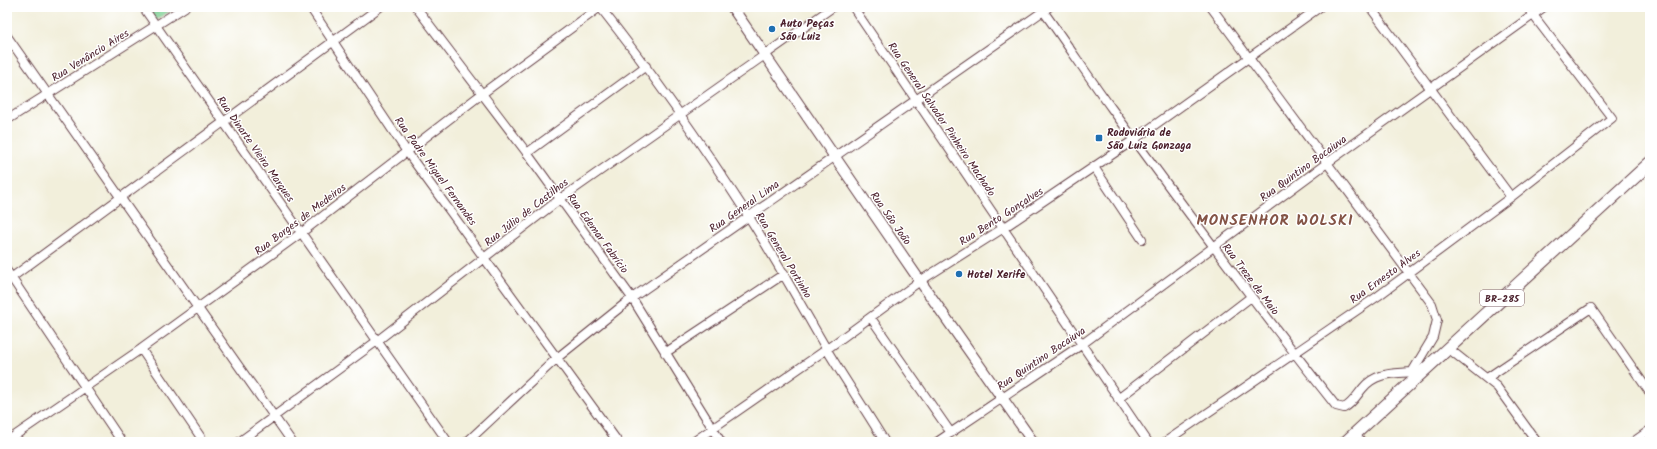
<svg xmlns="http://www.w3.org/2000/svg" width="1657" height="449" viewBox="0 0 1657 449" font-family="Kalam,sans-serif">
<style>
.park{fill:url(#park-crowns);stroke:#647960}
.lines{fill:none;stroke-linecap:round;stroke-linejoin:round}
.minor-casing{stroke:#633e45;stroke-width:10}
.major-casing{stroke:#633e45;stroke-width:12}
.highway-casing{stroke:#633e45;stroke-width:14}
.minor{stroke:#fff;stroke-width:8}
.major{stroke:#fff;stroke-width:10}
.highway{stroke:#fff;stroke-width:12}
.poi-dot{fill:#1f6fb2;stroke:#fff;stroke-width:1.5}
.labels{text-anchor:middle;stroke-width:3;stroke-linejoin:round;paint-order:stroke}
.shield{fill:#fff;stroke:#80626b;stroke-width:1}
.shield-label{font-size:10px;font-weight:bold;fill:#4a1f2b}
.poi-label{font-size:11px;font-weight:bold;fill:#4a1f2b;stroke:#fff;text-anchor:start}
.street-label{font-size:11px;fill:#4a1f2b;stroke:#fff}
.district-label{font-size:15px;font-weight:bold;letter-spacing:1px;fill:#845446;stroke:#fff}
</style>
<defs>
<pattern id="park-crowns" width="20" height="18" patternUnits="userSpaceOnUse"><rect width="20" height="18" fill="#7fd396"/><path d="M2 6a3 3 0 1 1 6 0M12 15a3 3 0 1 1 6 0" fill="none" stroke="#6fb581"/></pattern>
</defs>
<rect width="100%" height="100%" fill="#fff"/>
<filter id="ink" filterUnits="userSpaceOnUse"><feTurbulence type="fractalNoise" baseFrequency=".025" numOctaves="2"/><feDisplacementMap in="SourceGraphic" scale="8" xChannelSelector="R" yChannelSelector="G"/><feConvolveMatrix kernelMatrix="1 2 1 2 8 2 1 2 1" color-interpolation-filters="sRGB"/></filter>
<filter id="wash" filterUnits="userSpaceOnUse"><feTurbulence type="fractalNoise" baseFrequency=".012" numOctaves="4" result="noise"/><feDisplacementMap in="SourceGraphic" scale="16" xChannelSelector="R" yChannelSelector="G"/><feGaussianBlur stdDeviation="0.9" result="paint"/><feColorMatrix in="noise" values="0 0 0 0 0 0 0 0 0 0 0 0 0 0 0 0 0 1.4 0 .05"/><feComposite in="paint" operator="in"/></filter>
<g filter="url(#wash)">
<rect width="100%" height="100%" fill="#f2efdb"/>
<!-- park -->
<path class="park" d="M 147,7 L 176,7 L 156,20 Z"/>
</g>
<g filter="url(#ink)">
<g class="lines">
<!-- minor casing -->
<g class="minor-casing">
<path id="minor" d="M 143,7 L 448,442
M 310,7 L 407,152 L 618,442
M 416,7 L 527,153 L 632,298 L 721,442
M 600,7 C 653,74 702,144 749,217 C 776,260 801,305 827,350 C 846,381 866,411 885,442
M 853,7 L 1148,442
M 1211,7 L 1432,304 L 1437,320 L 1433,337 L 1412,372 L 1415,375
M 1370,7 L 1511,197
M 1041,8 C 1065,41 1088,76 1112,109 C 1185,209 1259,309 1336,406 L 1344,408 C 1353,403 1357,395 1363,388 C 1376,372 1394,374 1412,372
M 7,36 L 292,442
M 7,120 L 185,7
M 527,153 L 646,66
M 1094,167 L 1142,239
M 7,271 L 122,442
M 7,281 L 380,7
M 871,318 L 951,433
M 1448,348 L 1497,387 L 1537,442
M 141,349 L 204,442
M 665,353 L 784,274
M 1487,378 L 1591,308 L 1650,393
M 1118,399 L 1251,297
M 1355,434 L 1361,442
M 7,441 L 141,349 L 301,233 L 483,93 L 600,7
M 239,442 L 377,341 L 560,199 L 833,7
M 467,442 L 557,358 L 632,298 L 1049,7
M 693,442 L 827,349 L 920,281 L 1002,229 L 1135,139 L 1320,7
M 937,442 L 1081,345 L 1327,163 L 1544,7
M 1165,442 L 1378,296 L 1511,197 L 1612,118 L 1527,7
M 1633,442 L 1650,430"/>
</g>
<!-- major casing -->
<g class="major-casing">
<path id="major" d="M 732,7 L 920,281 L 1033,442"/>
</g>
<!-- highway casing -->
<g class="highway-casing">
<path id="highway" d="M 1346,442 L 1650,163"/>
</g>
<!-- minor -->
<use href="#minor" class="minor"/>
<!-- major -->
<use href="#major" class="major"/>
<!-- highway -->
<use href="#highway" class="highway"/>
</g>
</g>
<!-- markers -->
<g class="poi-dot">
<circle cx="772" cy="29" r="4"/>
<rect x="1095" y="134" width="8" height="8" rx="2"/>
<circle cx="959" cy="274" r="4"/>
</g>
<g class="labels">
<!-- shield labels -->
<rect class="shield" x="1480" y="290" width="44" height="16" rx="3"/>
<g class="shield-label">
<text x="1502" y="302">BR-285</text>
</g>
<!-- poi labels -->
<g class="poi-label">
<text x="780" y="27">Auto Peças<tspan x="780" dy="13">São Luiz</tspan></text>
<text x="1107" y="136">Rodoviária de<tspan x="1107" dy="13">São Luiz Gonzaga</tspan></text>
<text x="967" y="278">Hotel Xerife</text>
</g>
<!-- street labels -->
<g class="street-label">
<text transform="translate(90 55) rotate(-32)" y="4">Rua Venâncio Aires</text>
<text transform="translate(942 119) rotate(56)" y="4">Rua General Salvador Pinheiro Machado</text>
<text transform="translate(256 149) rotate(55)" y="4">Rua Dinarte Vieira Marques</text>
<text transform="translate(1303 168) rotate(-36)" y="4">Rua Quintino Bocaiuva</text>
<text transform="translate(436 171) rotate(54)" y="4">Rua Padre Miguel Fernandes</text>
<text transform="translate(744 206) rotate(-35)" y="4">Rua General Lima</text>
<text transform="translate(526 212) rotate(-38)" y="4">Rua Júlio de Castilhos</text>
<text transform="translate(1001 216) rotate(-33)" y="4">Rua Bento Gonçalves</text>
<text transform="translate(891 218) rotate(55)" y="4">Rua São João</text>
<text transform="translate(300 219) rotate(-37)" y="4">Rua Borges de Medeiros</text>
<text transform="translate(598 233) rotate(54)" y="4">Rua Edemar Fabrício</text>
<text transform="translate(784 255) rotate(59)" y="4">Rua General Portinho</text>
<text transform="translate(1385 276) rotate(-36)" y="4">Rua Ernesto Alves</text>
<text transform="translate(1251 279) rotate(53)" y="4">Rua Treze de Maio</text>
<text transform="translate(1041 358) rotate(-34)" y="4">Rua Quintino Bocaiuva</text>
</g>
<!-- district labels -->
<g class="district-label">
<text x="1275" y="225">MONSENHOR WOLSKI</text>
</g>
</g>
<!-- margin -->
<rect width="1657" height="449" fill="none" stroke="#fff" stroke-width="24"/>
</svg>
